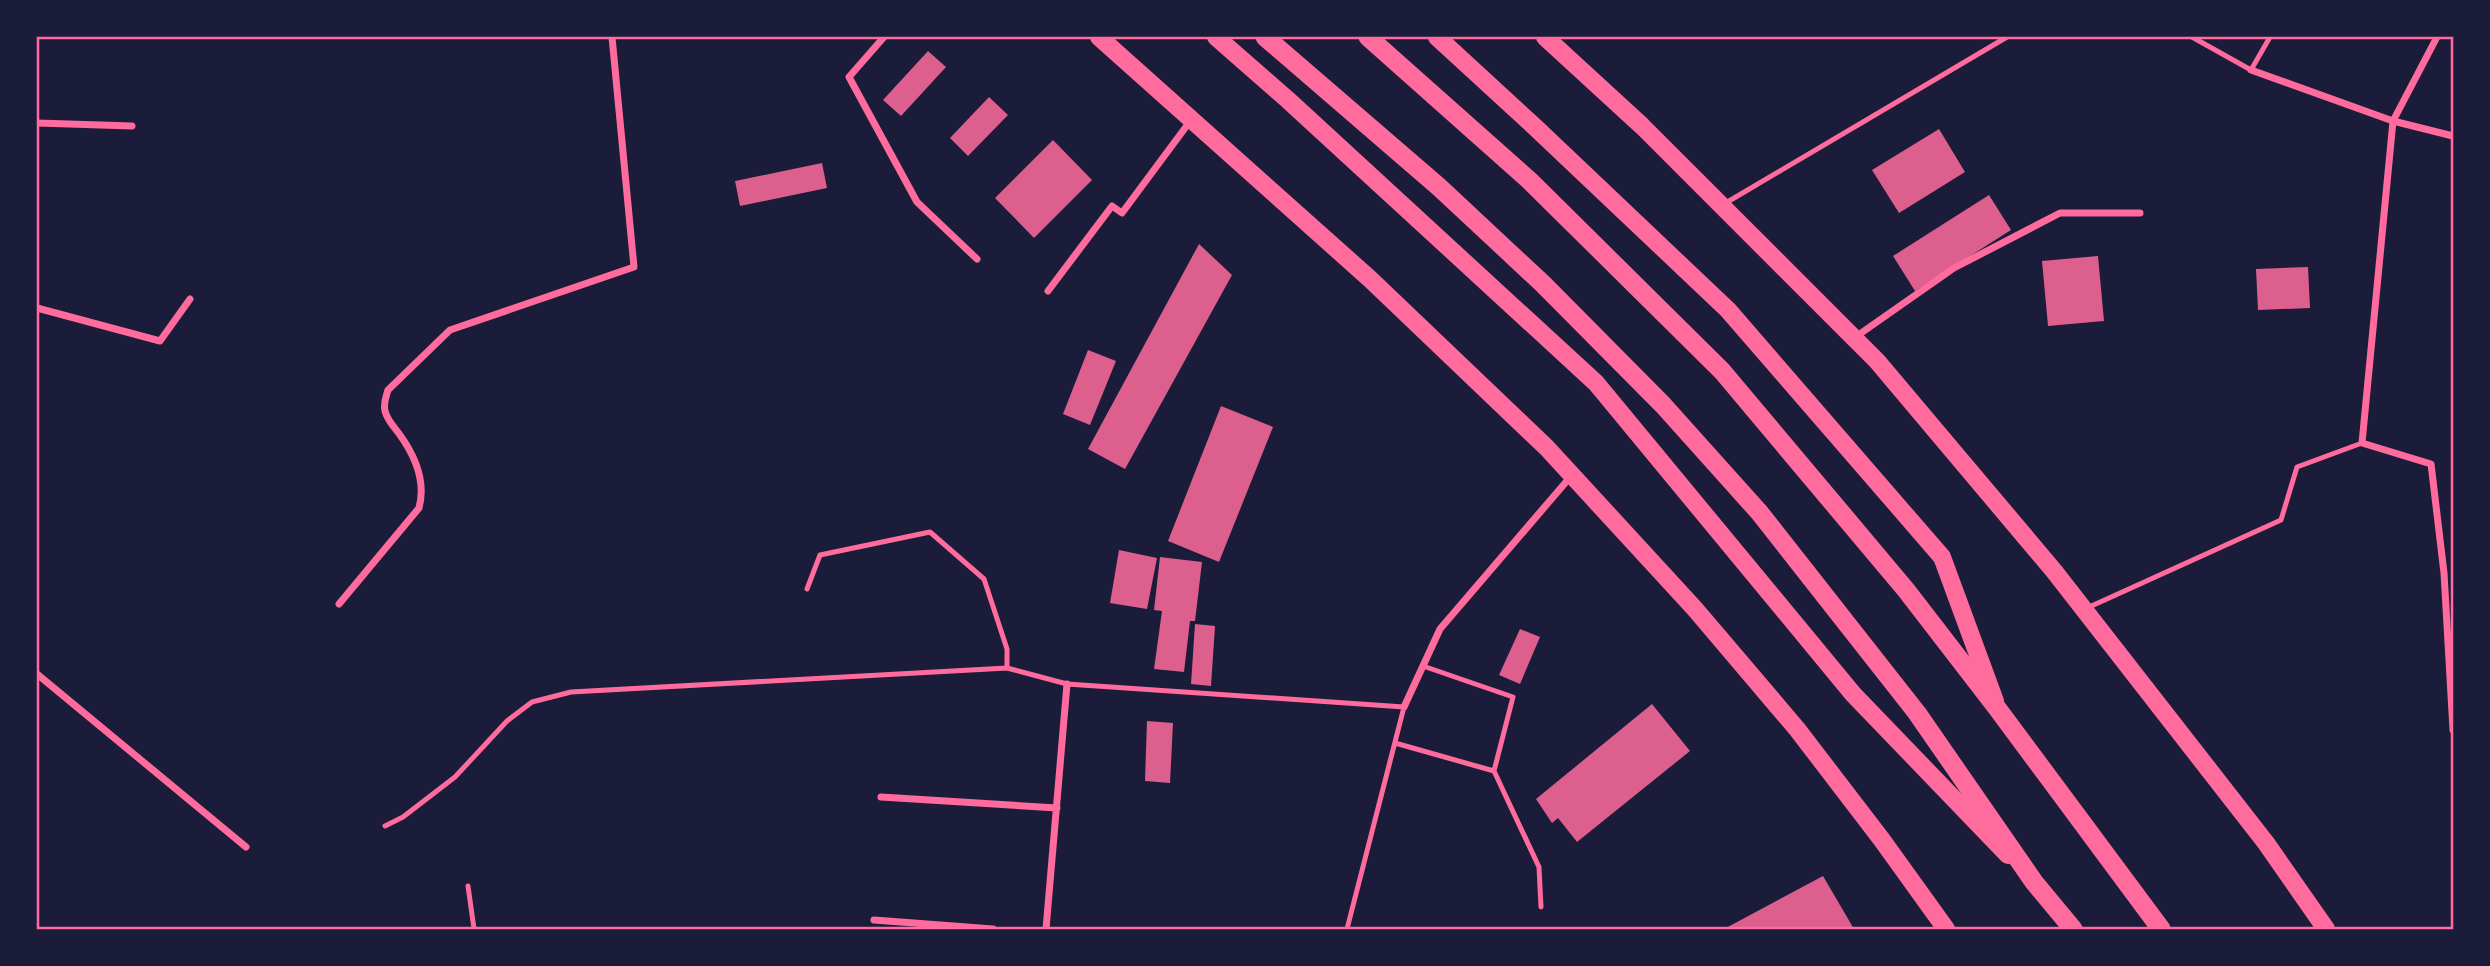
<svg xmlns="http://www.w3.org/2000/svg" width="2490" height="966" viewBox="0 0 2490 966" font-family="'Varela Round',sans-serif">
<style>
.building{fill:#dd5f8e}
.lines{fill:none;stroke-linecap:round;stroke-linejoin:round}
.service{stroke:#ff6b9d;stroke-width:5}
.minor{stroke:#ff6b9d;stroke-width:7}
.primary{stroke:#ff6b9d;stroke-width:18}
.trunk{stroke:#ff6b9d;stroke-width:19}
.neatline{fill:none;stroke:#ff6b9d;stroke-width:2.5}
</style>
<rect width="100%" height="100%" fill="#1b1b3a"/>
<!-- building -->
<path class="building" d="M 928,51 L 946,67 L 901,116 L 883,100 Z
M 989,97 L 1008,115 L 968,156 L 950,138 Z
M 1939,129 L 1965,172 L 1899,213 L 1872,170 Z
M 1053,140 L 1092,180 L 1034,238 L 995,198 Z
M 822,163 L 827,188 L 740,206 L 735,181 Z
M 1989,195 L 2011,230 L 1915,291 L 1893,256 Z
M 1199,244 L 1232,275 L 1125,469 L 1088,449 Z
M 2098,256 L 2104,321 L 2048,326 L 2042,261 Z
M 2308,267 L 2310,308 L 2258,310 L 2256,269 Z
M 1088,350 L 1116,361 L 1090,425 L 1063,414 Z
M 1221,406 L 1273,427 L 1219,562 L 1168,541 Z
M 1119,550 L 1157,558 L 1147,609 L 1110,603 Z
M 1160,557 L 1202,562 L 1195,621 L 1190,621 L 1184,672 L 1154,669 L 1162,611 L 1154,610 Z
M 1195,624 L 1215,626 L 1211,686 L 1191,684 Z
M 1520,629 L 1540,637 L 1520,684 L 1499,675 Z
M 1652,704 L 1690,751 L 1577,842 L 1558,818 L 1552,823 L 1536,799 Z
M 1147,721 L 1173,723 L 1170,783 L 1145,781 Z
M 1823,876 L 1854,929 L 1724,929 Z"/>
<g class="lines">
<!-- service -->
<path class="service" d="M 2192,37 L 2251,70 L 2270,37
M 1724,204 L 2007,37
M 807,589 L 820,555 L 930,532 L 984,579 L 1007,649 L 1007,668
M 2087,608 L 2281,520 L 2297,467 L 2362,443
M 1423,666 L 1513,697 L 1494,771
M 1395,743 L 1494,771 L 1539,867 L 1541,907
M 385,826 L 403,817 L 455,777 L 507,721 L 532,702 L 571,692 L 1007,668 L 1067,684 L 1404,707 L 1347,929
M 468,886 L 474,929"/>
<!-- minor -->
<path class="minor" d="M 884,37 L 849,77 L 917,202 L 977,259
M 2437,37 L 2393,121 L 2362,443 L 2431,464 L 2444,573 L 2453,730
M 2251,70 L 2393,121 L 2453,136
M 37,123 L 132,126
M 1048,291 L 1112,206 L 1122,213 L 1191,120
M 37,308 L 160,341 L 190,299
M 1854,338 L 1954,268 L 2060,213 L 2140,213
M 339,604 L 419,508 C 426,482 415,456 400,435 C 395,428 387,420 385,411 C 383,403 386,397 388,390 L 450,330 L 634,267 L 612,37
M 37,674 L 246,847
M 1404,707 L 1440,629 L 1572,475
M 881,797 L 1057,808
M 874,920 L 993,929
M 1046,929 L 1067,684"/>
<!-- primary -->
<path class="primary" d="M 1099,37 L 1370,279 L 1547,448 L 1695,609 L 1797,729 L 1882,840 L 1946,929
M 1216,37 L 1288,100 L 1596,383 L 1853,694 L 2008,855
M 1437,37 L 1536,128 L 1728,310 L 1942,557 L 1995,701
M 1545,37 L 1642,126 L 1877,361 L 2054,571 L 2266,843 L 2326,929"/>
<!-- trunk -->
<path class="trunk" d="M 1265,37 L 1439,187 L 1543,284 L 1663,405 L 1759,512 L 1917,713 L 2034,882 L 2073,929
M 1368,37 L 1530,181 L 1722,371 L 1906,590 L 1997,708 L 2161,929"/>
</g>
<!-- border -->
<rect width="2490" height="966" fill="none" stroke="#1b1b3a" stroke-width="77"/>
<rect x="38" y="38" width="2414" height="890" class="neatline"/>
</svg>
